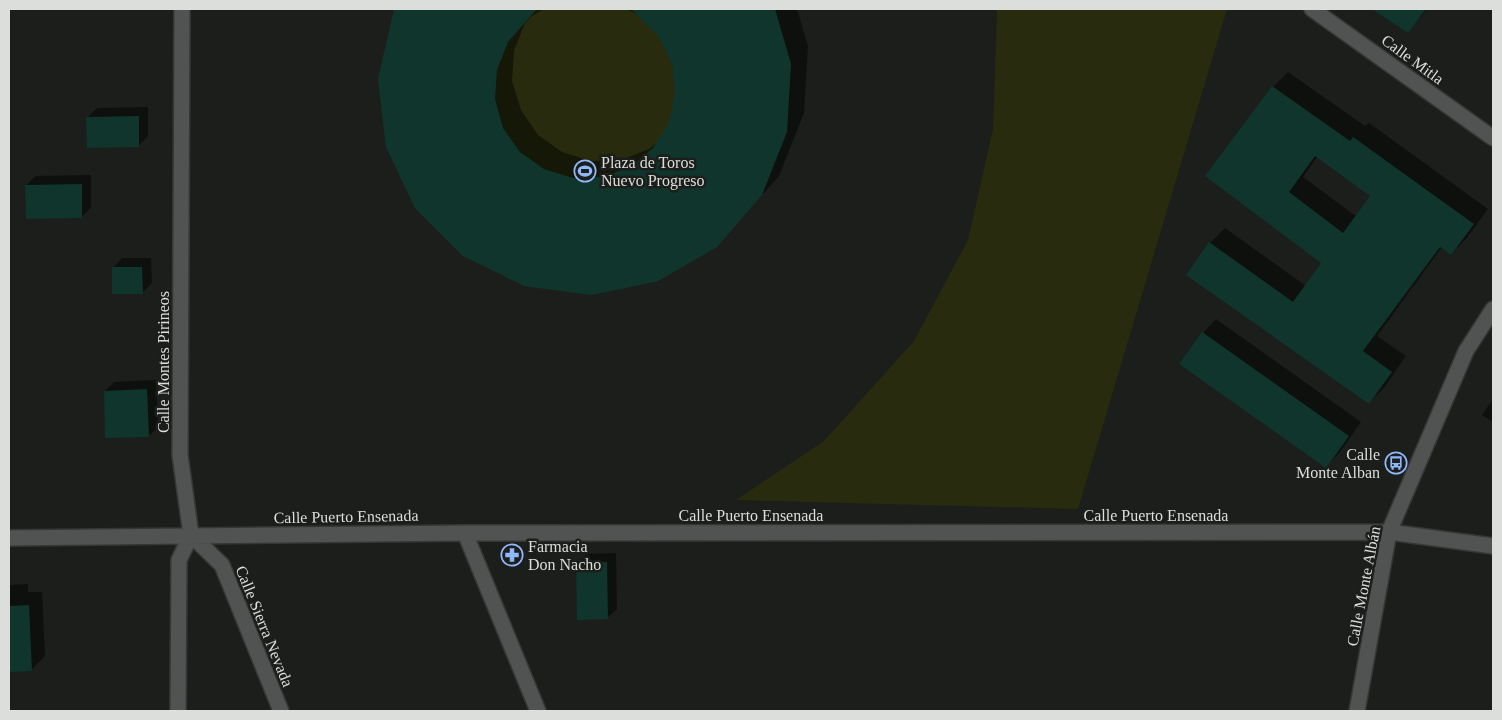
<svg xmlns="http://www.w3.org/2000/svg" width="1502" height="720" viewBox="0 0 1502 720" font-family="'Times New Roman',serif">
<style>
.green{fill:#292b0e}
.shadow{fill:#0007;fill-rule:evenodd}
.building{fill:#0f352d;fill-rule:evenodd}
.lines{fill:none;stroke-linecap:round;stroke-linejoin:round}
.street-casing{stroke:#353735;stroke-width:18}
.street{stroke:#505351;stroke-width:15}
.labels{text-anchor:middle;stroke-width:5;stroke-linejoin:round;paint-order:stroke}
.street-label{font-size:16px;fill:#dcdedc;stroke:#1b1e1b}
.poi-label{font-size:16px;fill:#dcdedc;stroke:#1b1e1b;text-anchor:start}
</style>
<rect width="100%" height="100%" fill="#1b1e1b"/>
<!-- green -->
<path class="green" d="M 395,9 L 775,9 L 791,64 L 787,132 L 762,195 L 717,247 L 658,281 L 592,295 L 524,286 L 463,256 L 415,208 L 386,147 L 378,79 Z
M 997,9 L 1227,9 L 1078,509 L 736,500 L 824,441 L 914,341 L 968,240 L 993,129 Z"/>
<!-- shadow -->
<path class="shadow" d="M 397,9 L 544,9 L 532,16 L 525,23 L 514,51 L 512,81 L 521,110 L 538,135 L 562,152 L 591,161 L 621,160 L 649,149 L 658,142 L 670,123 L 676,93 L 673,64 L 660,36 L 639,15 L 626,9 L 797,9 L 808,46 L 804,113 L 779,176 L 716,246 L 592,294 L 394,13 Z
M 1376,9 L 1427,9 L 1408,32 Z
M 1288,72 L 1365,126 L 1369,123 L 1488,209 L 1466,239 L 1451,254 L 1442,247 L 1377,336 L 1406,356 L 1384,388 L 1369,403 L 1210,243 L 1225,228 L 1306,286 L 1323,263 L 1206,176 L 1273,87 ZM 1317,157 L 1372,196 L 1357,217 L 1303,177 Z
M 148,107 L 148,136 L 139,145 L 88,117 L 97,108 Z
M 91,175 L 91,207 L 82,217 L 26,185 L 36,176 Z
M 122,258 L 151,258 L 152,283 L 142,293 L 113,268 Z
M 1216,319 L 1361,422 L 1340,452 L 1326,466 L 1203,333 Z
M 156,380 L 158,427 L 149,436 L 105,391 L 114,382 Z
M 1493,399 L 1493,422 L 1482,415 Z
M 616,553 L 617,609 L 607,618 L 577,564 L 586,554 Z
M 28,584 L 28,592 L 42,592 L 45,656 L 31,670 L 9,671 L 9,585 Z"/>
<!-- building -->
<path class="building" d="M 394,9 L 537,9 L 508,42 L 497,70 L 495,99 L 503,128 L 520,152 L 544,169 L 573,178 L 602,177 L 630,167 L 653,148 L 669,122 L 675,93 L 672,64 L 659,37 L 631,9 L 775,9 L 791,64 L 787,132 L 762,195 L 717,247 L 658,281 L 592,295 L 524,286 L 463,256 L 415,208 L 386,147 L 378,79 Z
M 1372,9 L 1426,9 L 1408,33 Z
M 1272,86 L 1350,141 L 1353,137 L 1474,224 L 1451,255 L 1440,247 L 1363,351 L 1392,372 L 1369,404 L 1186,275 L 1209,242 L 1293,302 L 1321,263 L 1205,176 ZM 1315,156 L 1370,196 L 1343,233 L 1289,192 Z
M 139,116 L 139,147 L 87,148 L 86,117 Z
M 82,184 L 82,218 L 26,219 L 25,185 Z
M 112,267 L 142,267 L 143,294 L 112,294 Z
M 1202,332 L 1349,436 L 1326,468 L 1179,364 Z
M 147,389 L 149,437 L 105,438 L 104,391 Z
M 607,562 L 608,619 L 577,620 L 576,563 Z
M 29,605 L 32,671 L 9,672 L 9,606 Z"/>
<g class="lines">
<!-- street casing -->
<g class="street-casing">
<path id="street" d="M 1312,9 L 1493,138
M 465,533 L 538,711
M 191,535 L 222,565 L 281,711
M 9,538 L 465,533 L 1389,532 L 1493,546
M 178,711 L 179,560 L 191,535 L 180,455 L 182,9
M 1357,711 L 1389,532 L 1466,351 L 1493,309"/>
</g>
<!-- street -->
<use href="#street" class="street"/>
</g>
<!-- icons -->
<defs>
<g id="stadium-ring" transform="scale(1.125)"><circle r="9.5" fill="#1b1e1b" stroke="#90b8fd" stroke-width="1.5"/><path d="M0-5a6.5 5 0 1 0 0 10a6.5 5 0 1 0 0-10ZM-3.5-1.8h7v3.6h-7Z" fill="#90b8fd"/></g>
<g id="bus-ring" transform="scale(1.125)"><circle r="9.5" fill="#1b1e1b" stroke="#90b8fd" stroke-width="1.5"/><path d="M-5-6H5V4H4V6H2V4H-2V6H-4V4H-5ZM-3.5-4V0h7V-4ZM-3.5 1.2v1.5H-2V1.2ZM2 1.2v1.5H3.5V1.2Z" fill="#90b8fd"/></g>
<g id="pharmacy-ring" transform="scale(1.125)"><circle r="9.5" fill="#1b1e1b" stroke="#90b8fd" stroke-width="1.5"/><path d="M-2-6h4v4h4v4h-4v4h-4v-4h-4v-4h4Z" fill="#90b8fd"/></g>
</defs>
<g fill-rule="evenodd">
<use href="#stadium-ring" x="585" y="171"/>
<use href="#bus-ring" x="1396" y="463"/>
<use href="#pharmacy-ring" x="512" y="555"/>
</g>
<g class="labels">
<!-- street labels -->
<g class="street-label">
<text transform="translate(1413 59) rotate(36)" y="6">Calle Mitla</text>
<text transform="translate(163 362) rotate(-90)" y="6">Calle Montes Pirineos</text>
<text x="751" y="521">Calle Puerto Ensenada</text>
<text x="1156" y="521">Calle Puerto Ensenada</text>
<text transform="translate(346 516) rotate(-1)" y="6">Calle Puerto Ensenada</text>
<text transform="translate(1363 586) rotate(-79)" y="6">Calle Monte Albán</text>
<text transform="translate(265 626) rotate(68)" y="6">Calle Sierra Nevada</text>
</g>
<!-- poi labels -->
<g class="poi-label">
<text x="601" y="168">Plaza de Toros<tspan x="601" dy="18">Nuevo Progreso</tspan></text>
<text x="1380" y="460" text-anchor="end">Calle<tspan x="1380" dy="18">Monte Alban</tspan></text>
<text x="528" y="552">Farmacia<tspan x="528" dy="18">Don Nacho</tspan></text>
</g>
</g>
<!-- border -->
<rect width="1502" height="720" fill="none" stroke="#dcdedc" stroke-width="20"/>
</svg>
